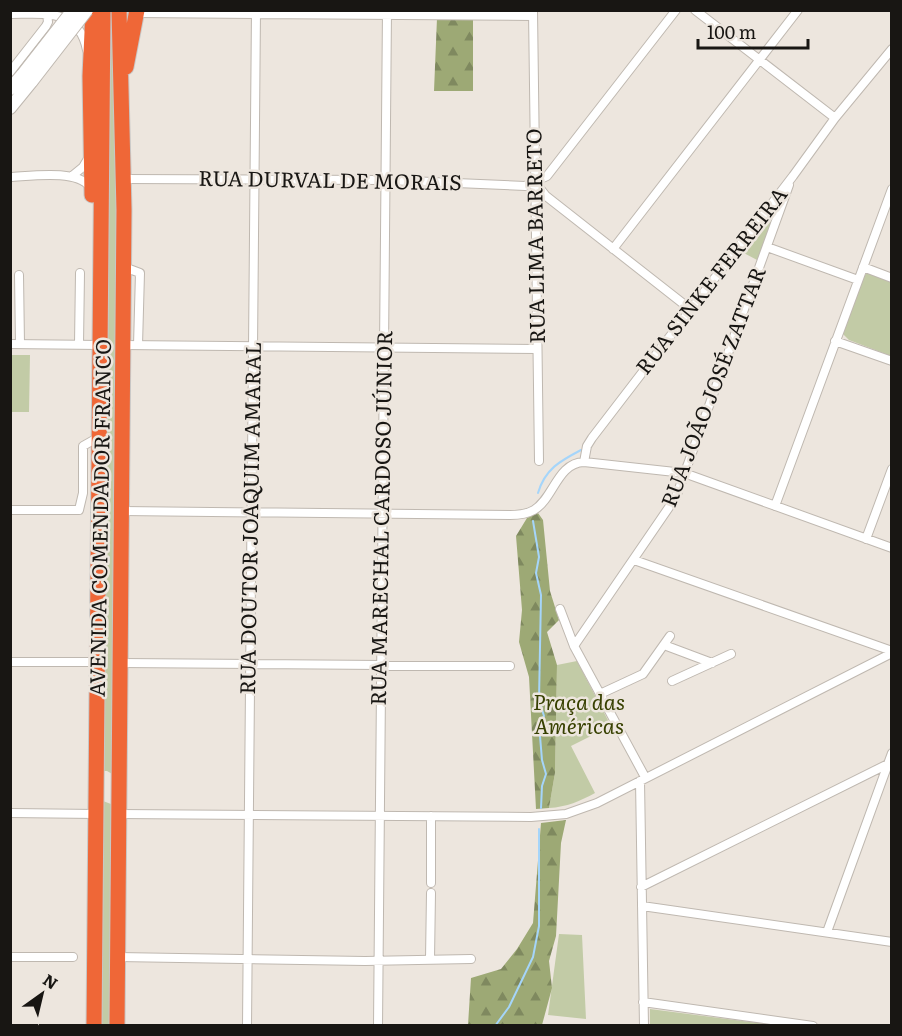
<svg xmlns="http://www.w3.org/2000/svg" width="902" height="1036" viewBox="0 0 902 1036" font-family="Literata,serif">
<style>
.green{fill:#c2cba6}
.forest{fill:url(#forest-firs)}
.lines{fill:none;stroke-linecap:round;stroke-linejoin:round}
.stream{stroke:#a5d5fa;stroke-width:2}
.street-casing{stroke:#bfb8b0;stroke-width:10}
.secondary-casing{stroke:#bfb8b0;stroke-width:14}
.highway-casing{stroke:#c8c7c6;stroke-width:17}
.street{stroke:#fff;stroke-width:8}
.secondary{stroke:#fff;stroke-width:12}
.highway{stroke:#ef6737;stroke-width:15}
.secondary-bridge-casing{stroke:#bfb8b0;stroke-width:14;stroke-linecap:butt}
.secondary-bridge{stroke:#fff;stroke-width:12}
.labels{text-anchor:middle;stroke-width:5;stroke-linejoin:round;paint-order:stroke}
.street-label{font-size:21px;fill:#181613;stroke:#ede6de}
.park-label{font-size:21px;font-style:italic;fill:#374001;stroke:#ede6de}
</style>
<defs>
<pattern id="forest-firs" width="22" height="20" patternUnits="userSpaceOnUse" patternTransform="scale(1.5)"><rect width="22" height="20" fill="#9da975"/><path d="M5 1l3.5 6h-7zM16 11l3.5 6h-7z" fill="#7f895f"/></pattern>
</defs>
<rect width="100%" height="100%" fill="#ede6de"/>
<!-- green -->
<path class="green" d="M 114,10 L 118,172 L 114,775 L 107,771 L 102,771 L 107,11 Z
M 770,209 L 775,213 L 759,261 L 740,251 Z
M 866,274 L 871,274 L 891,281 L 891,356 L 849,340 L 843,334 L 863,277 Z
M 11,355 L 30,355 L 29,412 L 11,412 Z
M 577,661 L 611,726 L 571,746 L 595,793 C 580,801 567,807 549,808 L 555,773 L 557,665 Z
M 103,801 L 111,804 L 111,1025 L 99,1026 Z
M 559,934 L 582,935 L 586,1019 L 548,1015 Z
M 650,1009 L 773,1025 L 650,1025 Z"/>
<!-- forest -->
<path class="forest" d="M 437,18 L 473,18 L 473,91 L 434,91 Z
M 538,513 L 543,520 L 550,591 L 559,620 L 547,632 L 557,665 L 555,773 L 549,808 L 536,809 L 529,677 L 519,642 L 522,610 L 516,536 L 527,518 Z
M 566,820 L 561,843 L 556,936 L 549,961 L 552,988 L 542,1025 L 468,1025 L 471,978 L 501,969 L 517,949 L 533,923 L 541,823 Z"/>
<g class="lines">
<!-- stream -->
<path class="stream" d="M 538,493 C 545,469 560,461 581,450
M 533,521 L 539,557 L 536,573 L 541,595 L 539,700 L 544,716 L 539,724 L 542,760 L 546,774 L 542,786 L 541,808
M 495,1026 L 509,1007 L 533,957 L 539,926 L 539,829"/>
<!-- street casing -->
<g class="street-casing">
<path id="street" d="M 533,10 L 539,461
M 695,10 L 835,118
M 137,13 L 533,16
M 10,14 C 44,14 79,8 87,50
M 10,72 L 46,26 L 48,22 L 47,14
M 72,176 L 83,167 L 89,157
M 10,177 C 31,176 77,169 90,187
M 124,179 L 385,180 L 525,186 L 547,176 L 676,10
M 535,182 L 546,196 L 690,309
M 767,247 L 858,280
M 613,249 L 798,10
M 124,267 L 140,273 L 138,345
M 863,267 L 892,278
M 19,275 L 20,344
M 835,341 L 892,361
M 10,344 L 100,345
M 79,344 L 80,273
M 123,345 L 537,349
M 584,462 L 684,473 L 892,548
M 775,506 L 892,189
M 10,510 L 79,510 L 83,493 L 83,446 L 99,437
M 122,511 L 510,515 C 518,515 527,514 534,510 C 554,498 557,463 584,462 L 587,446 L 592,438 L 793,176 L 835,118 L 892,49
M 866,539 L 892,469
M 634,560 L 892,651
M 560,609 L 574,646 L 645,777
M 664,645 L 712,663
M 574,646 L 676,497 L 789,185
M 10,662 L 97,662
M 120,663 L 510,666
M 672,681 L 731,654
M 600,694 L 643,674 L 670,636
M 640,781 L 644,1026
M 10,813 L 96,814
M 119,814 L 531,817 L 566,814 L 597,803 L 892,653
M 431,883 L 431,816
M 641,887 L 888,764
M 642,906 L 892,942
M 827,932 L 892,753
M 10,957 L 73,957
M 118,957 L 365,961 L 471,959
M 430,959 L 431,893
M 643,1002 L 813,1026
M 247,1026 L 256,10
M 378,1026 L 387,10"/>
</g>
<!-- secondary casing -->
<g class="secondary-casing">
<path id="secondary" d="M 10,89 L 23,74
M 10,108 L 32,81"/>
</g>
<!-- highway casing -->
<g class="highway-casing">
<path id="highway" d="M 126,67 L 137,10
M 92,195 L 90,76 L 93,10
M 94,1026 L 103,10
M 117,1026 L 124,210 L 119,10"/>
</g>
<!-- street -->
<use href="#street" class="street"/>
<!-- secondary -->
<use href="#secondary" class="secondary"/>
<!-- highway -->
<use href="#highway" class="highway"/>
<!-- secondary-bridge casing -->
<g class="secondary-bridge-casing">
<path id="secondary-bridge" d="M 23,74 L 73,10
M 32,81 L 87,10"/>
</g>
<!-- secondary-bridge -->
<use href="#secondary-bridge" class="secondary-bridge"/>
</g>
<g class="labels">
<!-- street labels -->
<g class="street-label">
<text transform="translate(330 181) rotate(1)" y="7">RUA DURVAL DE MORAIS</text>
<text transform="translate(536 236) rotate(-91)" y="7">RUA LIMA BARRETO</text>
<text transform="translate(712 281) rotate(-52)" y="7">RUA SINKE FERREIRA</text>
<text transform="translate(714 387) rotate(-69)" y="7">RUA JOÃO JOSÉ ZATTAR</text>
<text transform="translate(101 518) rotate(-89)" y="7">AVENIDA COMENDADOR FRANCO</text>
<text transform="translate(251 518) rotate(-89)" y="7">RUA DOUTOR JOAQUIM AMARAL</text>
<text transform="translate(382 518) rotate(-89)" y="7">RUA MARECHAL CARDOSO JÚNIOR</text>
</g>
<!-- park labels -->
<g class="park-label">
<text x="579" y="710">Praça das<tspan x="579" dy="24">Américas</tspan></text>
</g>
</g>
<!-- border -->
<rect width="902" height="1036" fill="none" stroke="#181613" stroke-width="24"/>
<!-- north arrow -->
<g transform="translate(42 994) rotate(34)" stroke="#ede6de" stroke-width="4.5" paint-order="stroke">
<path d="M0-4.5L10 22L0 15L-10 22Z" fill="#181613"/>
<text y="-9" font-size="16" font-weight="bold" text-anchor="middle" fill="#181613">N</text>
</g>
<!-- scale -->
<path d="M698 39v9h110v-9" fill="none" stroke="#181613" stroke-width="3"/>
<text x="707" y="39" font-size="18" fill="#181613" stroke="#ede6de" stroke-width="4.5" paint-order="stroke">100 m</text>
</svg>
